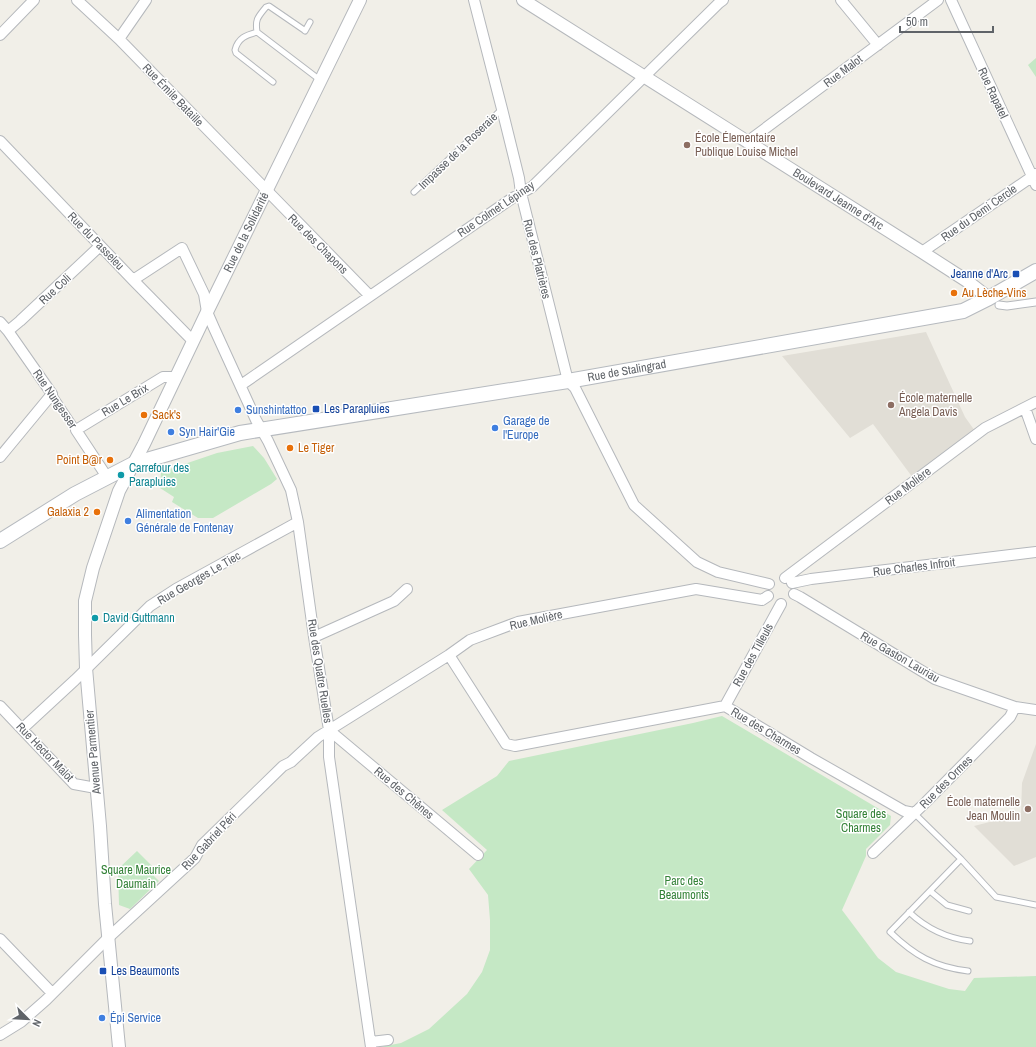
<svg xmlns="http://www.w3.org/2000/svg" width="1036" height="1047" viewBox="0 0 1036 1047" font-family="'Archivo Narrow',sans-serif">
<style>
.education{fill:#e1ded6}
.green{fill:#c5e8c5}
.lines{fill:none;stroke-linecap:round;stroke-linejoin:round}
.service-casing{stroke:#b5b8bc;stroke-width:7}
.pedestrian-casing{stroke:#b5b8bc;stroke-width:9}
.minor-casing{stroke:#b5b8bc;stroke-width:12}
.tertiary-casing{stroke:#b5b8bc;stroke-width:14}
.secondary-casing{stroke:#b6babf;stroke-width:16}
.service{stroke:#fff;stroke-width:5}
.pedestrian{stroke:#fff;stroke-width:7}
.minor{stroke:#fff;stroke-width:10}
.tertiary{stroke:#fff;stroke-width:12}
.secondary{stroke:#fff;stroke-width:14}
.education-dot{fill:#8d6e63;stroke:#fff;stroke-width:1.5}
.transit-dot{fill:#1a4fb4;stroke:#fff;stroke-width:1.5}
.food-dot{fill:#e8710a;stroke:#fff;stroke-width:1.5}
.shop-dot{fill:#3f7fe0;stroke:#fff;stroke-width:1.5}
.culture-dot{fill:#0f9aa8;stroke:#fff;stroke-width:1.5}
.labels{text-anchor:middle;stroke-width:3;stroke-linejoin:round;paint-order:stroke}
.street-label{font-size:12px;fill:#5f6368;stroke:#fff}
.education-label{font-size:12px;fill:#785e54;stroke:#fff;text-anchor:start}
.transit-label{font-size:12px;fill:#164399;stroke:#fff;text-anchor:start}
.food-label{font-size:12px;fill:#c56008;stroke:#fff;text-anchor:start}
.shop-label{font-size:12px;fill:#366cbe;stroke:#fff;text-anchor:start}
.culture-label{font-size:12px;fill:#0d838f;stroke:#fff;text-anchor:start}
.park-label{font-size:12px;fill:#348238;stroke:#fff}
</style>
<rect width="100%" height="100%" fill="#f1efe8"/>
<!-- education -->
<path class="education" d="M 926,332 L 965,417 L 975,431 L 913,478 L 873,424 L 850,438 L 782,356 Z
M 1036,744 L 1036,857 L 1014,866 L 974,826 L 1021,814 L 1022,783 Z"/>
<!-- green -->
<path class="green" d="M 1036,58 L 1036,77 L 1028,65 Z
M 253,446 L 264,458 L 277,479 L 271,484 L 213,518 L 198,518 L 172,502 L 174,497 L 160,488 L 161,472 L 217,453 Z
M 722,716 L 891,816 L 890,825 L 866,849 L 866,856 L 842,910 L 878,958 L 896,972 L 949,989 L 965,991 L 974,978 L 1036,976 L 1036,1047 L 380,1047 L 401,1043 L 429,1029 L 467,994 L 482,972 L 490,950 L 490,920 L 488,895 L 469,869 L 487,850 L 442,810 L 497,776 L 509,761 L 693,723 Z
M 137,851 L 158,872 L 154,876 L 159,881 L 130,909 L 119,905 L 118,869 Z"/>
<g class="lines">
<!-- service casing -->
<g class="service-casing">
<path id="service" d="M 310,22 L 305,31 L 304,30 L 269,6 L 266,7 C 258,17 255,19 257,32 L 320,80
M 257,32 C 246,35 238,38 235,50 L 236,53 L 273,82
M 414,192 L 502,109
M 914,813 L 961,859 L 996,897 L 1036,905
M 961,859 L 890,932 C 914,955 934,967 968,971
M 930,891 L 947,905 L 969,911
M 909,912 C 927,929 946,938 970,941"/>
</g>
<!-- pedestrian casing -->
<g class="pedestrian-casing">
<path id="pedestrian" d="M 999,305 L 1007,306 L 1036,302
M 52,394 L 76,430"/>
</g>
<!-- minor casing -->
<g class="minor-casing">
<path id="minor" d="M 77,0 L 119,39 L 370,296
M 474,0 L 502,109 L 519,178 L 521,193 L 568,381 L 575,388 L 634,505 L 697,562 L 718,572 L 769,584
M 841,0 L 878,45
M 951,0 L 1036,185
M 0,35 L 34,0
M 119,39 L 146,0
M 0,141 L 133,280 L 193,341
M 747,142 L 938,0
M 922,252 L 1036,174
M 133,280 L 182,248 L 204,294 L 207,312 L 214,328 L 256,420 L 268,441 L 291,490 L 298,522 L 314,637 L 329,730 L 329,757 L 371,1047
M 0,322 L 8,331 L 52,394 L 0,457
M 8,331 L 20,321 L 100,246
M 241,385 L 511,199 L 532,187 L 719,3 L 723,0
M 1025,408 L 1036,439
M 107,477 L 76,430 L 163,377 L 176,377
M 785,578 L 985,428 L 1036,402
M 792,583 L 811,579 L 1036,552
M 794,594 L 800,597 L 935,679 L 1015,707 L 1036,710
M 314,637 L 394,601 L 407,589
M 449,655 L 506,744 L 515,746 L 725,706 L 811,758 L 904,811 L 914,813
M 0,706 L 74,784 L 96,788
M 725,706 L 781,604
M 22,729 L 75,680 L 150,606 L 176,589 L 298,522
M 329,730 L 478,855
M 873,853 L 926,802 L 1010,717 L 1015,707
M 0,939 L 52,993
M 0,1035 L 21,1022 L 46,1000 L 109,937 L 195,858 L 202,845 L 283,766 L 291,762 L 318,737 L 449,655 L 470,640 L 518,622 L 696,589 L 762,600 L 768,596
M 371,1042 L 388,1040"/>
</g>
<!-- tertiary casing -->
<g class="tertiary-casing">
<g id="tertiary">
<path id="s1" d="M 523,0 L 922,252 L 967,281 L 989,298"/>
<path id="s2" d="M 119,1047 L 105,904 L 100,826 L 86,668 L 85,635 L 85,601 L 93,568 L 119,491 L 144,444 L 207,312 L 360,0"/>
</g>
</g>
<!-- secondary casing -->
<g class="secondary-casing">
<g id="secondary">
<path id="s3" d="M 0,541 L 75,494 L 133,464 L 240,433 L 568,381 L 963,311 L 989,298 L 1036,271"/>
</g>
</g>
<!-- service -->
<use href="#service" class="service"/>
<!-- pedestrian -->
<use href="#pedestrian" class="pedestrian"/>
<!-- minor -->
<use href="#minor" class="minor"/>
<!-- tertiary -->
<use href="#tertiary" class="tertiary"/>
<!-- secondary -->
<use href="#secondary" class="secondary"/>
</g>
<!-- markers -->
<g class="education-dot">
<circle cx="687" cy="145" r="4"/>
<circle cx="891" cy="405" r="4"/>
<circle cx="1028" cy="809" r="4"/>
</g>
<g class="transit-dot">
<rect x="1012" y="270" width="8" height="8" rx="2"/>
<rect x="312" y="405" width="8" height="8" rx="2"/>
<rect x="99" y="967" width="8" height="8" rx="2"/>
</g>
<g class="food-dot">
<circle cx="954" cy="293" r="4"/>
<circle cx="144" cy="415" r="4"/>
<circle cx="290" cy="448" r="4"/>
<circle cx="110" cy="460" r="4"/>
<circle cx="97" cy="512" r="4"/>
</g>
<g class="shop-dot">
<circle cx="238" cy="410" r="4"/>
<circle cx="495" cy="428" r="4"/>
<circle cx="171" cy="432" r="4"/>
<circle cx="128" cy="521" r="4"/>
<circle cx="102" cy="1018" r="4"/>
</g>
<g class="culture-dot">
<circle cx="121" cy="475" r="4"/>
<circle cx="95" cy="618" r="4"/>
</g>
<g class="labels">
<!-- street labels -->
<g class="street-label">
<text transform="translate(843 71) rotate(-37)" y="4">Rue Malot</text>
<text transform="translate(993 93) rotate(65)" y="4">Rue Rapatel</text>
<text transform="translate(173 95) rotate(46)" y="4">Rue Émile Bataille</text>
<text transform="translate(458 151) rotate(-44)" y="4">Impasse de la Roseraie</text>
<text dy="4" stroke="none"><textPath href="#s1" startOffset="373">Boulevard Jeanne d'Arc</textPath></text>
<text transform="translate(496 209) rotate(-34)" y="4">Rue Colmet Lépinay</text>
<text transform="translate(979 213) rotate(-35)" y="4">Rue du Demi Cercle</text>
<text dy="4" stroke="none"><textPath href="#s2" startOffset="851">Rue de la Solidarité</textPath></text>
<text transform="translate(96 241) rotate(46)" y="4">Rue du Passeleu</text>
<text transform="translate(318 244) rotate(45)" y="4">Rue des Chapons</text>
<text transform="translate(537 259) rotate(76)" y="4">Rue des Platrières</text>
<text transform="translate(55 289) rotate(-43)" y="4">Rue Coli</text>
<text dy="4" stroke="none"><textPath href="#s3" startOffset="657">Rue de Stalingrad</textPath></text>
<text transform="translate(55 399) rotate(56)" y="4">Rue Nungesser</text>
<text transform="translate(125 400) rotate(-31)" y="4">Rue Le Brix</text>
<text transform="translate(908 486) rotate(-37)" y="4">Rue Molière</text>
<text transform="translate(914 567) rotate(-7)" y="4">Rue Charles Infroit</text>
<text transform="translate(199 578) rotate(-30)" y="4">Rue Georges Le Tiec</text>
<text transform="translate(536 620) rotate(-13)" y="4">Rue Molière</text>
<text transform="translate(753 655) rotate(-61)" y="4">Rue des Tilleuls</text>
<text transform="translate(900 657) rotate(30)" y="4">Rue Gaston Lauriau</text>
<text transform="translate(320 671) rotate(81)" y="4">Rue des Quatre Ruelles</text>
<text transform="translate(766 731) rotate(31)" y="4">Rue des Charmes</text>
<text transform="translate(45 752) rotate(46)" y="4">Rue Hector Malot</text>
<text transform="translate(93 752) rotate(-95)" y="4">Avenue Parmentier</text>
<text transform="translate(946 782) rotate(-45)" y="4">Rue des Ormes</text>
<text transform="translate(404 793) rotate(40)" y="4">Rue des Chênes</text>
<text transform="translate(209 841) rotate(-47)" y="4">Rue Gabriel Péri</text>
</g>
<!-- education labels -->
<g class="education-label">
<text x="695" y="142">École Élementaire<tspan x="695" dy="14">Publique Louise Michel</tspan></text>
<text x="899" y="402">École maternelle<tspan x="899" dy="14">Angela Davis</tspan></text>
<text x="1020" y="806" text-anchor="end">École maternelle<tspan x="1020" dy="14">Jean Moulin</tspan></text>
</g>
<!-- transit labels -->
<g class="transit-label">
<text x="1008" y="278" text-anchor="end">Jeanne d'Arc</text>
<text x="324" y="413">Les Parapluies</text>
<text x="111" y="975">Les Beaumonts</text>
</g>
<!-- food labels -->
<g class="food-label">
<text x="962" y="297">Au Lèche-Vins</text>
<text x="152" y="419">Sack's</text>
<text x="298" y="452">Le Tiger</text>
<text x="102" y="464" text-anchor="end">Point B@r</text>
<text x="89" y="516" text-anchor="end">Galaxia 2</text>
</g>
<!-- shop labels -->
<g class="shop-label">
<text x="246" y="414">Sunshintattoo</text>
<text x="503" y="425">Garage de<tspan x="503" dy="14">l'Europe</tspan></text>
<text x="179" y="436">Syn Hair'Gie</text>
<text x="136" y="518">Alimentation<tspan x="136" dy="14">Générale de Fontenay</tspan></text>
<text x="110" y="1022">Épi Service</text>
</g>
<!-- culture labels -->
<g class="culture-label">
<text x="129" y="472">Carrefour des<tspan x="129" dy="14">Parapluies</tspan></text>
<text x="103" y="622">David Guttmann</text>
</g>
<!-- park labels -->
<g class="park-label">
<text x="861" y="818">Square des<tspan x="861" dy="14">Charmes</tspan></text>
<text x="136" y="874">Square Maurice<tspan x="136" dy="14">Daumain</tspan></text>
<text x="684" y="885">Parc des<tspan x="684" dy="14">Beaumonts</tspan></text>
</g>
</g>
<!-- north arrow -->
<g transform="translate(28 1019) rotate(114)" stroke="#ffffff" stroke-width="3" paint-order="stroke">
<path d="M0-3L7 15L0 10L-7 15Z" fill="#5f6368"/>
<text y="-6" font-size="11" font-weight="bold" text-anchor="middle" fill="#5f6368">N</text>
</g>
<!-- scale -->
<path d="M900 26v6h93v-6" fill="none" stroke="#5f6368" stroke-width="2"/>
<text x="906" y="26" font-size="12" fill="#5f6368" stroke="#ffffff" stroke-width="3" paint-order="stroke">50 m</text>
</svg>
